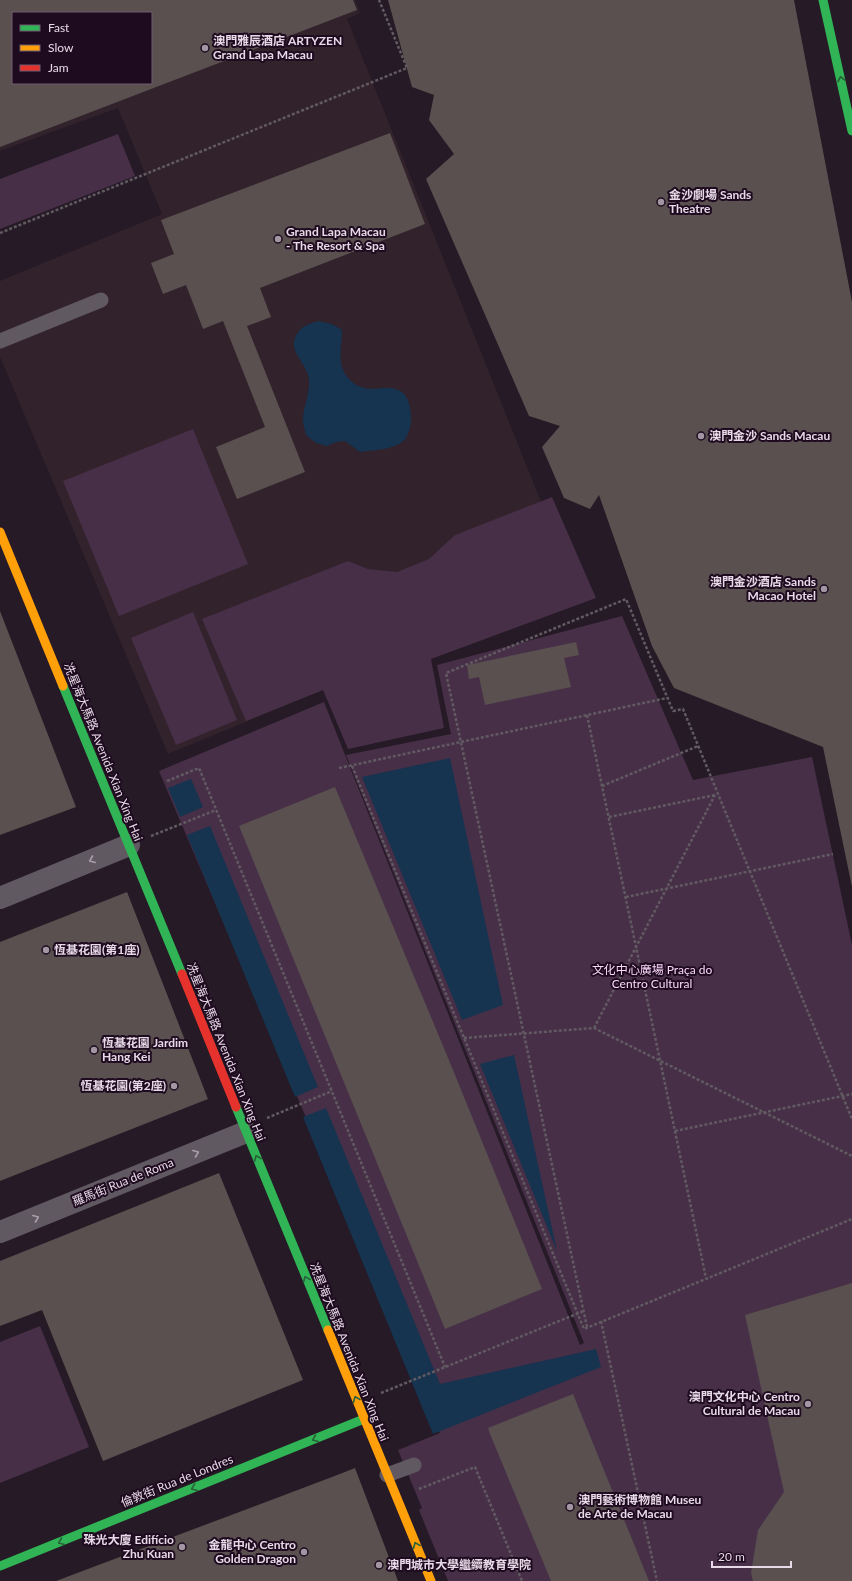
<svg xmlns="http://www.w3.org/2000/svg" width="852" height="1581" viewBox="0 0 852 1581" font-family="Lato,'Noto Sans SC',sans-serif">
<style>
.commercial{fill:#32222c;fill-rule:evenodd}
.green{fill:#472f48}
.water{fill:#163350}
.building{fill:#59504f;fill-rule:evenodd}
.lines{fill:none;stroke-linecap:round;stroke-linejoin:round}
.path{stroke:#615a61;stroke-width:2.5;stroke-dasharray:3 2;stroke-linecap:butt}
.lane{stroke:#615961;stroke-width:15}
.street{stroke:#615961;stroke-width:22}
.fast{stroke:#30b455;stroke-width:9}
.slow{stroke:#ff9f0a;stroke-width:9}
.jam{stroke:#e5322d;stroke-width:9}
.oneway{stroke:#28603a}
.oneway2{stroke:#ab9fab}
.poi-dot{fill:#a396a3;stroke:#1f0b20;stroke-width:1.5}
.labels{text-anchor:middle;stroke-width:4;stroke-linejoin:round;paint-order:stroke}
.poi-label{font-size:12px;font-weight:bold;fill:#e7d9e7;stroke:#1f0b20;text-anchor:start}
.street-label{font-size:12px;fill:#e7d9e7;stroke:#1f0b20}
.park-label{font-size:12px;fill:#f9d7f9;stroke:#1f0b20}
</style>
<rect width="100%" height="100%" fill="#251a25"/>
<!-- commercial -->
<path class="commercial" d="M 0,0 L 355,0 L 360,13 L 347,19 L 575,586 L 168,754 L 0,357 L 0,281 L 162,214 L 118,108 L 0,151 ZM 13,13 L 151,13 L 151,83 L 13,83 Z"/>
<!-- green -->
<path class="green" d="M 118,134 L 135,176 L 0,229 L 0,179 Z
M 193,429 L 248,564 L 119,616 L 63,481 Z
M 552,497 L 596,598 L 431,659 L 444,728 L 348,749 L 323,690 L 246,721 L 202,619 L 348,561 L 368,569 L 397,572 L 429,559 L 455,535 Z
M 193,612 L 237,720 L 176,745 L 131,638 Z
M 622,616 L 693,780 L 812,757 L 852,945 L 852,1581 L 448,1581 L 419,1510 L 422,1508 L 398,1450 L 440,1433 L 159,771 L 324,702 L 580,1345 L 584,1343 L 346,755 L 451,734 L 437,665 Z
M 40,1326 L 89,1447 L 0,1483 L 0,1342 Z"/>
<!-- water -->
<path class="water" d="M 318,321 L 332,324 L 342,330 C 342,346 336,364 348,378 C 368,400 389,379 404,394 C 414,405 414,437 399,444 C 388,450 373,450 360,452 L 345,441 L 336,442 L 327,446 L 316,443 L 306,435 C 305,430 303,425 303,420 C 303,407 310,394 309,380 C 309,366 289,353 295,338 C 299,327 308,324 318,321 Z
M 450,758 L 503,1005 L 462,1020 L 362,777 Z
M 191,779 L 203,807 L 180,817 L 168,788 Z
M 210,826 L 318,1087 L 295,1097 L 187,835 Z
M 514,1055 L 557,1251 L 480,1064 Z
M 326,1108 L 440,1384 L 596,1349 L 601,1367 L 433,1434 L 303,1117 Z"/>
<!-- building -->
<path class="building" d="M 0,0 L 353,0 L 357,10 L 0,147 ZM 13,13 L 151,13 L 151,83 L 13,83 Z
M 388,0 L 794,0 L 852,302 L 852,887 L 823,747 L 674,688 L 652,646 L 599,495 L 590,509 L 564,498 L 542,447 L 560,426 L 529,416 L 426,179 L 454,154 L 429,120 L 434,95 L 412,87 Z
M 390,133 L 425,224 L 260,288 L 271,317 L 247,326 L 305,472 L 237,499 L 216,447 L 265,427 L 223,321 L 203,329 L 186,285 L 163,294 L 151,263 L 174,254 L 161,220 Z
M 0,611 L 76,807 L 0,835 Z
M 576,642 L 579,655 L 564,658 L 571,687 L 485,705 L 479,677 L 469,679 L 467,665 Z
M 335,787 L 451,1065 L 542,1289 L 445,1329 L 239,826 Z
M 127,892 L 208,1099 L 0,1181 L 0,942 Z
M 219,1173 L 303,1380 L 103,1461 L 42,1310 L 0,1326 L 0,1261 Z
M 852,1283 L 852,1581 L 753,1581 L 751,1573 L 758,1530 L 784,1492 L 745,1315 Z
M 573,1394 L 649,1581 L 551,1581 L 490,1434 L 488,1428 Z
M 355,1468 L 398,1581 L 56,1581 L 332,1477 Z"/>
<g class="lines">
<!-- path -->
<path class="path" d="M 0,233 L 407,68 L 379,0
M 587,715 L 706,1278
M 352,766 L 584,1329 L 852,1219
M 339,768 L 667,698
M 167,781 L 199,768 L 445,1367
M 602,786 L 698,746
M 609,817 L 715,795
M 151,836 L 216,810
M 626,897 L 833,854
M 594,1028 L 715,795
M 464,1038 L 594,1028 L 852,1156
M 267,1118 L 332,1091
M 675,1131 L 852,1094
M 601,1321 L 657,1581
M 587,1327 L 446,673 L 626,599 L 673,711 L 683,709 L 852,1119
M 381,1393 L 584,1311
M 419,1489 L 475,1467 L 522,1581"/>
<!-- lane -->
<path class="lane" d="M 0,341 L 101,300
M 387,1475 L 414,1465"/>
<!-- street -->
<path class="street" d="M 0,898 L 129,845
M 0,1232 L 246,1132"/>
<!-- fast -->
<path class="fast" d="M 823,0 L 852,131
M 63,686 L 182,974
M 236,1107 L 328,1330
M 0,1566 L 364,1419"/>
<!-- slow -->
<path class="slow" d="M 0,532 L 63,686
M 328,1330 L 431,1581"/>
<!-- jam -->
<path class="jam" d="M 182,974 L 236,1107"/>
</g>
<!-- one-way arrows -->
<defs><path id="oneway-chevron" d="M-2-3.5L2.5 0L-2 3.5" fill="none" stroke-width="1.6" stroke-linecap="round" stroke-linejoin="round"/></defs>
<g class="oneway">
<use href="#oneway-chevron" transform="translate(841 79) rotate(-102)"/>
<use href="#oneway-chevron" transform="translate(257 1158) rotate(-112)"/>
<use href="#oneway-chevron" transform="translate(306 1279) rotate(-112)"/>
<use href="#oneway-chevron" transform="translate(356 1399) rotate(-112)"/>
<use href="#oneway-chevron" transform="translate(315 1439) rotate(158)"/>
<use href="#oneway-chevron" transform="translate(194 1488) rotate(158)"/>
<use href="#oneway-chevron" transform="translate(61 1542) rotate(158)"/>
<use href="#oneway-chevron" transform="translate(416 1545) rotate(-112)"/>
</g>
<g class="oneway2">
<use href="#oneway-chevron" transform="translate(92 860) rotate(158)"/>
<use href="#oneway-chevron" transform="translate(196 1153) rotate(-22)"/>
<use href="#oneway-chevron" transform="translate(36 1218) rotate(-22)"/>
</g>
<!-- markers -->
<g class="poi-dot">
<circle cx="205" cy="48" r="4"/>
<circle cx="661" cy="202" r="4"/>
<circle cx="278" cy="239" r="4"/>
<circle cx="701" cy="436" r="4"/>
<circle cx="824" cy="589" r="4"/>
<circle cx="46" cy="950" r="4"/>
<circle cx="94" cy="1050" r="4"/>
<circle cx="174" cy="1086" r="4"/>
<circle cx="808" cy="1404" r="4"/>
<circle cx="570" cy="1507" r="4"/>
<circle cx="182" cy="1547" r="4"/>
<circle cx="304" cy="1552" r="4"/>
<circle cx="379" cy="1565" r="4"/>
</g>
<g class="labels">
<!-- poi labels -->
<g class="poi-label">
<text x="213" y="45">澳門雅辰酒店 ARTYZEN<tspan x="213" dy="14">Grand Lapa Macau</tspan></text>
<text x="669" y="199">金沙劇場 Sands<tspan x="669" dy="14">Theatre</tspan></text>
<text x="286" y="236">Grand Lapa Macau<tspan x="286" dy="14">- The Resort &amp; Spa</tspan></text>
<text x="709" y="440">澳門金沙 Sands Macau</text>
<text x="816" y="586" text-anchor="end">澳門金沙酒店 Sands<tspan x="816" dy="14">Macao Hotel</tspan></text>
<text x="54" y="954">恆基花園(第1座)</text>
<text x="102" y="1047">恆基花園 Jardim<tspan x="102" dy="14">Hang Kei</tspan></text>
<text x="166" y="1090" text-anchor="end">恆基花園(第2座)</text>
<text x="800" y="1401" text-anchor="end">澳門文化中心 Centro<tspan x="800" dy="14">Cultural de Macau</tspan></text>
<text x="578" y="1504">澳門藝術博物館 Museu<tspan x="578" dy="14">de Arte de Macau</tspan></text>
<text x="174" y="1544" text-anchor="end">珠光大廈 Edifício<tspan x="174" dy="14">Zhu Kuan</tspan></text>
<text x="296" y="1549" text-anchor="end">金龍中心 Centro<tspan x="296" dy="14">Golden Dragon</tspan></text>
<text x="387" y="1569">澳門城市大學繼續教育學院</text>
</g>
<!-- street labels -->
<g class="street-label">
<text transform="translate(103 752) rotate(68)" y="4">冼星海大馬路 Avenida Xian Xing Hai</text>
<text transform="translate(226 1052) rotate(68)" y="4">冼星海大馬路 Avenida Xian Xing Hai</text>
<text transform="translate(123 1182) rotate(-22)" y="4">羅馬街 Rua de Roma</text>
<text transform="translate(349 1352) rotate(68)" y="4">冼星海大馬路 Avenida Xian Xing Hai</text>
<text transform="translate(177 1481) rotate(-22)" y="4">倫敦街 Rua de Londres</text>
</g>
<!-- park labels -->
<g class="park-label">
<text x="652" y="974">文化中心廣場 Praça do<tspan x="652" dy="14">Centro Cultural</tspan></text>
</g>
</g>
<!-- legend -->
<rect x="12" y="12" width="140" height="72" fill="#1f0b20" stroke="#6f5d70"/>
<rect x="20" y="25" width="20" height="6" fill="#30b455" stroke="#6f5d70"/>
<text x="48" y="32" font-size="12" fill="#e7d9e7">Fast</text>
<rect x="20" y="45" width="20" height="6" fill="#ff9f0a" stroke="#6f5d70"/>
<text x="48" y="52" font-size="12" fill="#e7d9e7">Slow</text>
<rect x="20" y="65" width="20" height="6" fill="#e5322d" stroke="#6f5d70"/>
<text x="48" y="72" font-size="12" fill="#e7d9e7">Jam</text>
<!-- scale -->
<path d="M712 1561v6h79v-6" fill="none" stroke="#e7d9e7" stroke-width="2"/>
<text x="718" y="1561" font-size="12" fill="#e7d9e7" stroke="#1f0b20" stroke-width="3" paint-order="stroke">20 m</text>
</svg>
